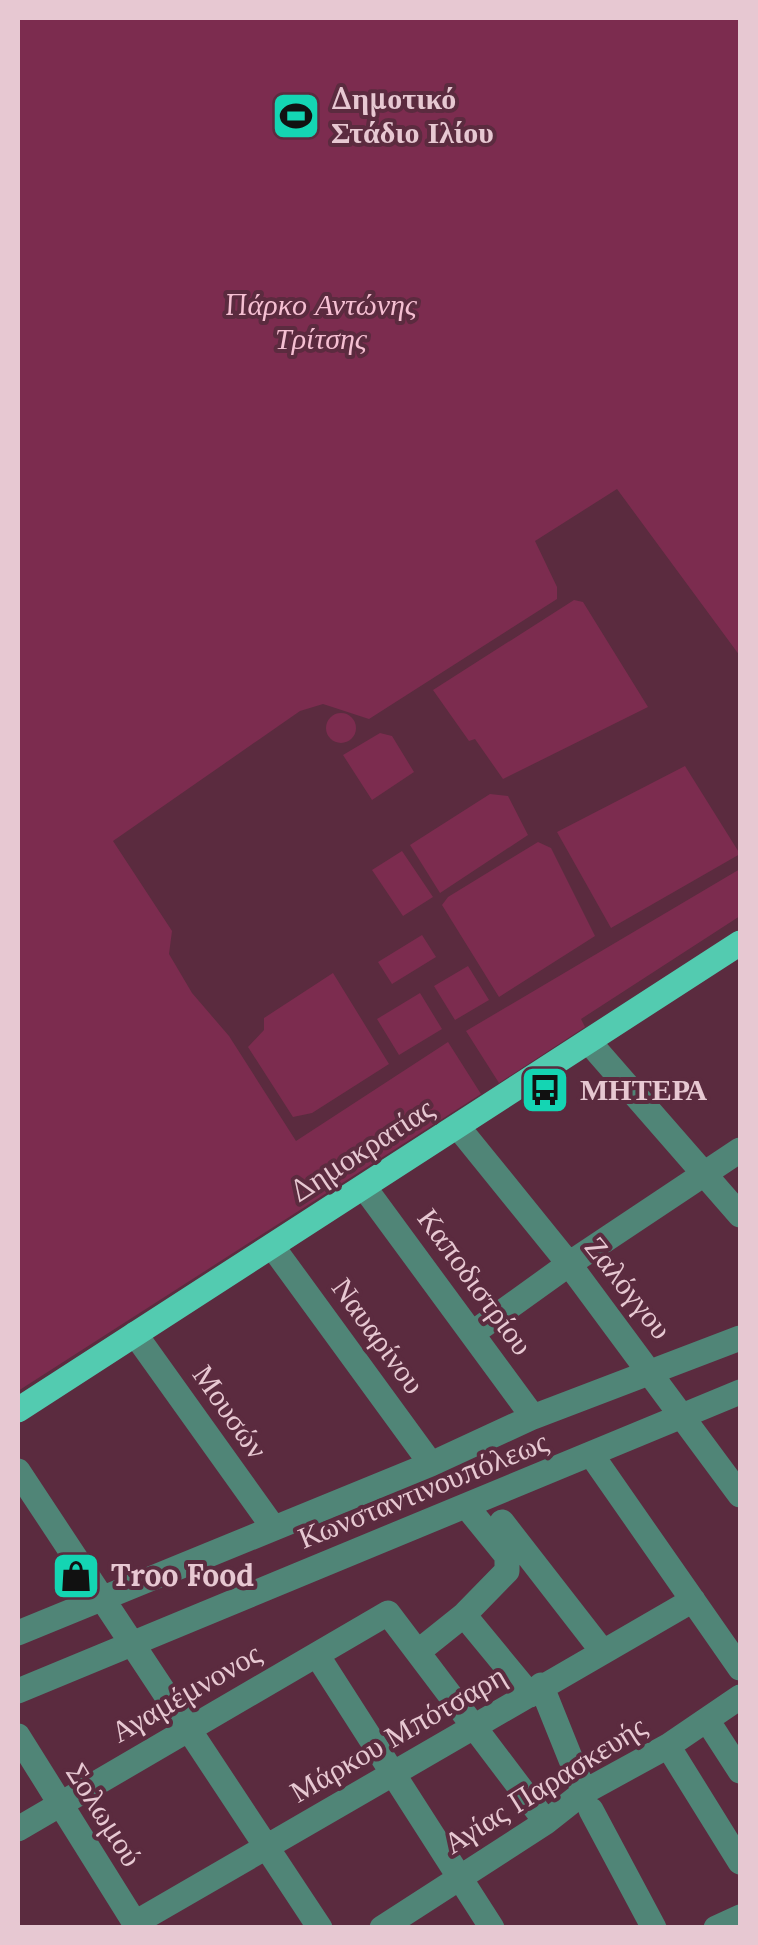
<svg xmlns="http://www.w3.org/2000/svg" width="758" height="1945" viewBox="0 0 758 1945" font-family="Lora,serif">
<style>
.green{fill:#7c2c4f}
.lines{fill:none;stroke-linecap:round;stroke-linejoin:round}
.minor{stroke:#508577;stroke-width:25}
.major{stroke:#53cbb0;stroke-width:25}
.labels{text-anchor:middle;stroke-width:8;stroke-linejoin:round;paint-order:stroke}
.poi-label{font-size:30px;font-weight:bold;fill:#e7c8d2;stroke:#5b2b3f;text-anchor:start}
.park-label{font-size:30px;font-style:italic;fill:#f5bfd2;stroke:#5b2b3f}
.street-label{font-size:30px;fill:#e7c8d2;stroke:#5b2b3f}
</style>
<rect width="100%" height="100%" fill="#5b2b3f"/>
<!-- green -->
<path class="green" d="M 18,18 L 740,18 L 740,656 L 617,489 L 535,541 L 557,587 L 557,599 L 369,719 L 323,704 L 300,711 L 113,841 L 172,931 L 169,954 L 192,993 L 229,1036 L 296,1141 L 448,1042 L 481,1094 L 18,1391 Z
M 574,600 L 583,602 L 648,707 L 503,779 L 475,739 L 469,741 L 433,690 Z
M326 728a15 15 0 1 1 30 0a15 15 0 1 1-30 0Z
M 380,733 L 392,736 L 414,772 L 372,800 L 343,755 Z
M 685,766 L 740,854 L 611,928 L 557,832 Z
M 490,794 L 508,796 L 528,835 L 440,893 L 410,845 Z
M 538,842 L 551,848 L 595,936 L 499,997 L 442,905 L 448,897 Z
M 402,851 L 433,897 L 403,916 L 372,870 Z
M 740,869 L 740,916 L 581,1019 L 585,1027 L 499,1083 L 466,1031 Z
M 422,935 L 436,957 L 392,984 L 378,962 Z
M 468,966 L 489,1000 L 455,1020 L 434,986 Z
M 333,973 L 389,1064 L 312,1113 L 293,1117 L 248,1047 L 264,1030 L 264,1018 Z
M 420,993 L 442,1029 L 399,1055 L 377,1019 Z"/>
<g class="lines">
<!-- minor -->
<path class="minor" d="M 589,1042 L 740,1215
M 458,1127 L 569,1264 L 740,1495
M 364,1187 L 533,1417
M 272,1246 L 431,1464
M 473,1333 L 569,1264 L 740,1150
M 135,1334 L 273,1527
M 593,1457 L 740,1668
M 18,1471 L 320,1928
M 502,1522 L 603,1652
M 464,1615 L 530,1695
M 18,1633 L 431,1464 L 533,1417 L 740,1338
M 419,1651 L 464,1615 L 507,1571 L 507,1556 L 467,1507
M 317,1655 L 492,1928
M 541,1685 L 584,1792
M 18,1691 L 740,1392
M 707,1720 L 740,1771
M 18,1736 L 138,1928
M 668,1746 L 740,1862
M 591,1810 L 654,1928
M 18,1829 L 388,1613 L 546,1822
M 135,1923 L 693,1600
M 382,1928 L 546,1822 L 584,1792 L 668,1746 L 740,1697
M 716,1928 L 740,1917"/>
<!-- major -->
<path class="major" d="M 18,1410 L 740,943"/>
</g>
<!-- icons -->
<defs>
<g id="stadium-square" transform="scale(2.5)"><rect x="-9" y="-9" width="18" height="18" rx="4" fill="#14d5b3" stroke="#5b2b3f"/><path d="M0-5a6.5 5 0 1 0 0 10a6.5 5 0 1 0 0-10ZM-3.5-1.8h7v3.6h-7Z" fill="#111"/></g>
<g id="bus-square" transform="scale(2.5)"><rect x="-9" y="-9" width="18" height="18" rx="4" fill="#14d5b3" stroke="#5b2b3f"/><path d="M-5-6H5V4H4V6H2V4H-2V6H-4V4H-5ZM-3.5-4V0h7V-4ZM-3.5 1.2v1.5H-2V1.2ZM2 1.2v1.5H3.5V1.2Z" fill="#111"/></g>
<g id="shop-square" transform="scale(2.5)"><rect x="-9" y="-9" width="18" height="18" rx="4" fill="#14d5b3" stroke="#5b2b3f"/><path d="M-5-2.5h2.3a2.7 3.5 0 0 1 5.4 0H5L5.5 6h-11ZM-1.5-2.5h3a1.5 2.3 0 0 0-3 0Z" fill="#111"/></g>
</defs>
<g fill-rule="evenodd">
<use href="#stadium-square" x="296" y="116"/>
<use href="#bus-square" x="545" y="1090"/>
<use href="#shop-square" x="76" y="1576"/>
</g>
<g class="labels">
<!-- poi labels -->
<g class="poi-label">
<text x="331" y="109">Δημοτικό<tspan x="331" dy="34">Στάδιο Ιλίου</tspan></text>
<text x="580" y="1100">ΜΗΤΕΡΑ</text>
<text x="111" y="1586">Troo Food</text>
</g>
<!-- park labels -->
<g class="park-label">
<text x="321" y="315">Πάρκο Αντώνης<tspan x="321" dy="34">Τρίτσης</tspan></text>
</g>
<!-- street labels -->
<g class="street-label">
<text transform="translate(362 1150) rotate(-33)" y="10">Δημοκρατίας</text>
<text transform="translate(475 1282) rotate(54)" y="10">Καποδιστρίου</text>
<text transform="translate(628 1288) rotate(52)" y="10">Ζαλόγγου</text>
<text transform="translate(378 1336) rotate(54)" y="10">Ναυαρίνου</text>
<text transform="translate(230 1412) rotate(55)" y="10">Μουσών</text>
<text transform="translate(423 1490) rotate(-22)" y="10">Κωνσταντινουπόλεως</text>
<text transform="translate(186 1693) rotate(-30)" y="10">Αγαμέμνονος</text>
<text transform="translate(398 1734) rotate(-30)" y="10">Μάρκου Μπότσαρη</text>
<text transform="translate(545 1785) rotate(-32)" y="10">Αγίας Παρασκευής</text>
<text transform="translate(104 1815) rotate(58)" y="10">Σολωμού</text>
</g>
</g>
<!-- border -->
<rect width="758" height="1945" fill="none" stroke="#e7c8d2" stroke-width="40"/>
</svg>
